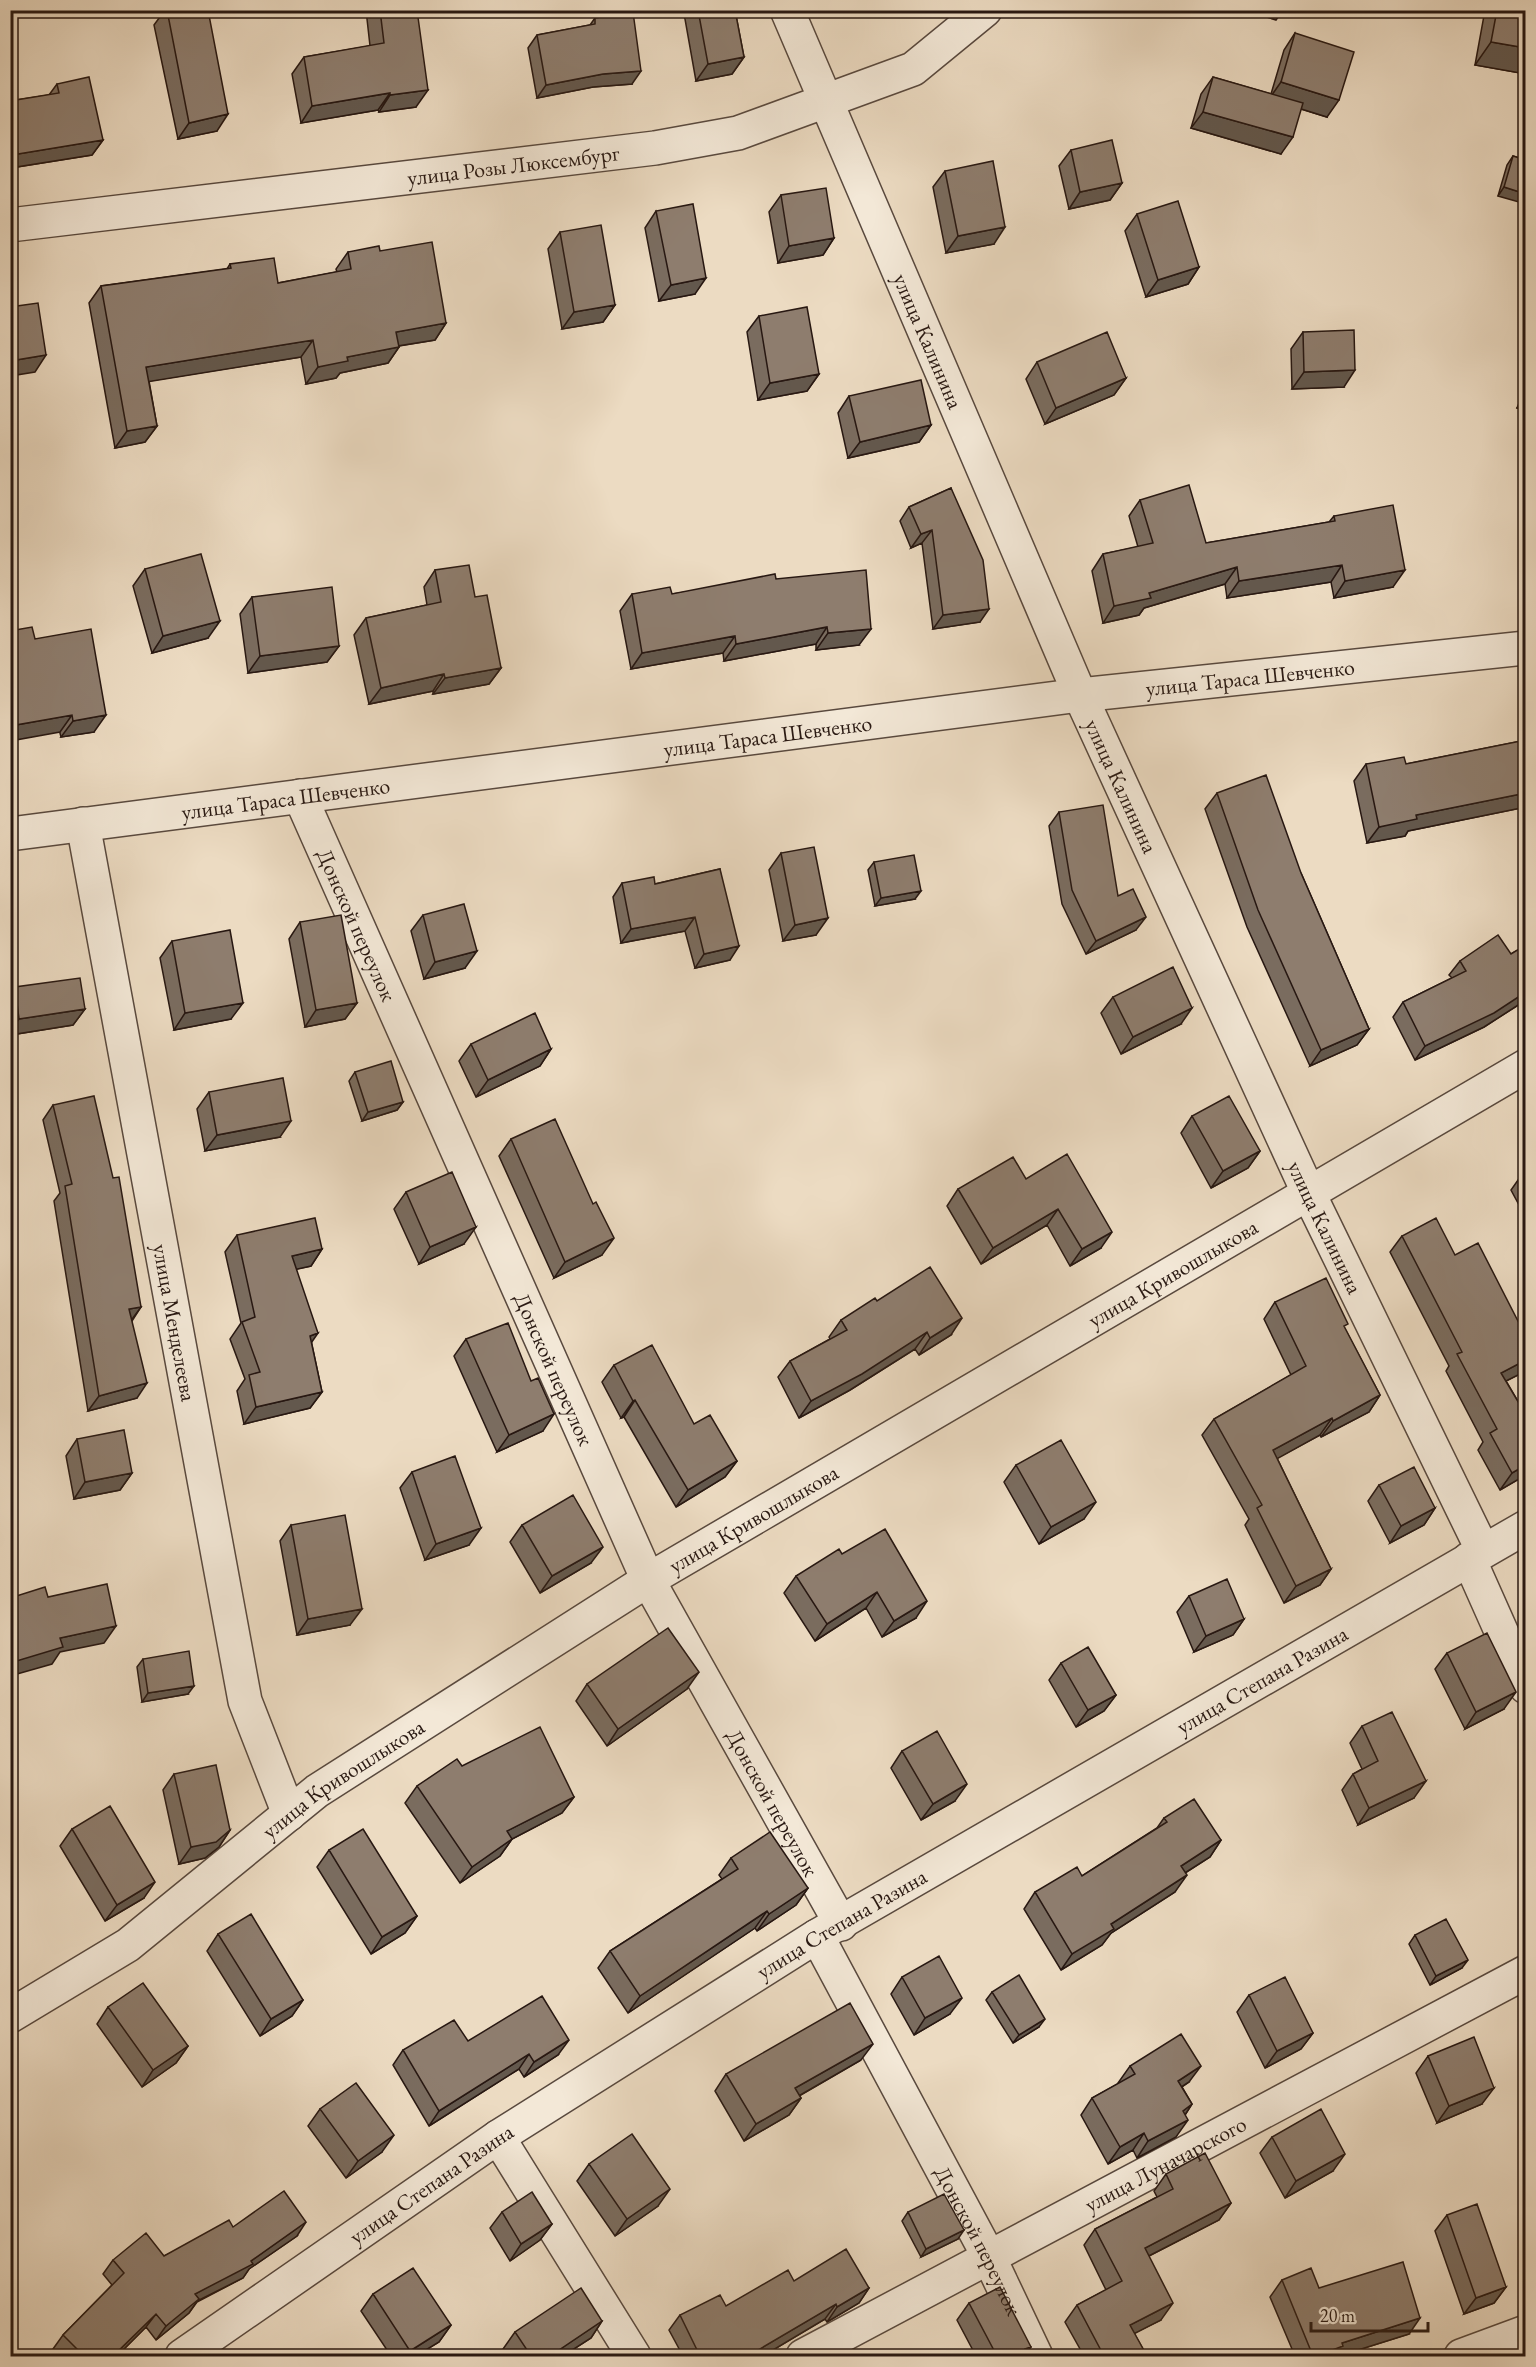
<svg xmlns="http://www.w3.org/2000/svg" width="1536" height="2367" viewBox="0 0 1536 2367" font-family="'EB Garamond',serif">
<style>
.lines{fill:none;stroke-linecap:round;stroke-linejoin:round}
.minor-casing{stroke:#59493e;stroke-width:36}
.tertiary-casing{stroke:#59493e;stroke-width:36}
.minor{stroke:#f3e8d7;stroke-width:33}
.tertiary{stroke:#f3e8d7;stroke-width:33}
.wall{fill:#7a6c5f;stroke:#281812;stroke-width:1.5}
.shaded-wall{fill:#63584d;stroke:#281812;stroke-width:1.5}
.building{fill:#8e7d6e;stroke:#281812;stroke-width:1.5}
.labels{text-anchor:middle;stroke-width:4.5;stroke-linejoin:round;paint-order:stroke}
.street-label{font-size:22px;fill:#281812;stroke:#f3e8d7}
</style>
<rect width="100%" height="100%" fill="#ecdbc2"/>
<filter id="stains"><feTurbulence type="fractalNoise" baseFrequency=".00333" numOctaves="4"/><feColorMatrix values="0 0 0 0 .2 0 0 0 0 .09 0 0 0 0 .02 0 0 0 .5 -.17"/></filter>
<radialGradient id="worn" r=".72"><stop offset=".6" stop-color="#630" stop-opacity="0"/><stop offset="1" stop-color="#630" stop-opacity=".3"/></radialGradient>
<g class="lines">
<!-- minor casing -->
<g class="minor-casing">
<g id="minor">
<path id="s1" d="M 10,225 L 655,148 L 738,133 L 913,69 L 985,10"/>
<path id="s2" d="M 1080,695 L 1309,1194 L 1483,1551"/>
<path id="s3" d="M 300,796 L 648,1580 L 841,1924"/>
<path id="s4" d="M 83,824 L 245,1701 L 289,1814"/>
<path d="M 1469,1559 L 1526,1687"/>
<path id="s5" d="M 817,1936 L 989,2257 L 1036,2356"/>
<path id="s6" d="M 10,2016 L 128,1945 L 317,1791 L 648,1580 L 1526,1066"/>
<path d="M 498,2137 L 634,2356"/>
<path id="s7" d="M 182,2356 L 498,2137 L 817,1936 L 1526,1527"/>
<path id="s8" d="M 803,2356 L 1526,1972"/>
</g>
</g>
<!-- tertiary casing -->
<g class="tertiary-casing">
<g id="tertiary">
<path id="s9" d="M 787,10 L 1080,695"/>
<path id="s10" d="M 10,834 L 1080,695 L 1526,648"/>
<path d="M 1461,2356 L 1526,2332"/>
</g>
</g>
<!-- minor -->
<use href="#minor" class="minor"/>
<!-- tertiary -->
<use href="#tertiary" class="tertiary"/>
</g>
<!-- wall -->
<path class="wall" d="M 165,10 L 208,10 L 217,131 L 178,139 L 154,25 Z
M 366,10 L 417,10 L 416,107 L 379,112 L 378,110 L 301,123 L 292,74 L 304,57 L 370,46 Z
M 680,10 L 735,10 L 744,57 L 732,74 L 696,81 L 685,19 Z
M 1485,10 L 1526,10 L 1526,74 L 1475,65 Z
M 595,18 L 632,84 L 593,87 L 537,98 L 528,48 L 537,35 L 590,25 Z
M 1295,33 L 1327,117 L 1301,109 L 1281,154 L 1191,128 L 1201,94 L 1213,77 L 1271,94 L 1284,50 Z
M 57,84 L 103,140 L 92,155 L 10,168 L 10,101 L 49,95 Z
M 1071,150 L 1122,183 L 1110,200 L 1069,209 L 1059,166 Z
M 1513,156 L 1526,160 L 1498,196 L 1507,165 Z
M 945,171 L 994,244 L 946,253 L 933,187 Z
M 781,195 L 834,238 L 823,255 L 778,263 L 769,212 Z
M 656,211 L 695,294 L 659,301 L 645,228 Z
M 1137,214 L 1199,267 L 1188,284 L 1146,297 L 1125,231 Z
M 560,232 L 615,305 L 603,322 L 562,329 L 548,249 Z
M 380,251 L 446,323 L 435,340 L 399,346 L 399,347 L 388,363 L 340,373 L 336,378 L 306,384 L 301,357 L 149,381 L 157,426 L 145,442 L 115,448 L 89,303 L 101,286 L 227,269 L 230,264 L 278,283 L 337,272 L 336,269 L 348,252 Z
M 759,316 L 819,374 L 807,391 L 758,400 L 747,332 Z
M 1303,332 L 1344,387 L 1292,389 L 1291,349 Z
M 1037,362 L 1126,378 L 1114,395 L 1045,424 L 1026,379 Z
M 1526,386 L 1526,411 L 1517,408 Z
M 849,396 L 931,425 L 919,442 L 848,458 L 838,413 Z
M 951,488 L 980,622 L 933,629 L 922,543 L 911,548 L 900,521 L 909,507 Z
M 1140,500 L 1206,543 L 1329,522 L 1334,516 L 1393,587 L 1334,598 L 1331,582 L 1227,598 L 1225,584 L 1144,608 L 1139,615 L 1103,623 L 1092,571 L 1103,554 L 1138,547 L 1129,516 Z
M 145,569 L 208,638 L 152,653 L 133,586 Z
M 435,570 L 475,597 L 501,668 L 489,684 L 433,694 L 433,691 L 369,704 L 354,635 L 366,618 L 427,605 L 424,587 Z
M 776,579 L 859,645 L 816,650 L 816,644 L 724,661 L 723,653 L 631,669 L 620,611 L 632,594 L 672,594 Z
M 252,597 L 339,646 L 327,662 L 248,673 L 240,614 Z
M 35,639 L 94,732 L 61,737 Z
M 1526,740 L 1526,807 L 1408,831 L 1405,836 L 1367,843 L 1354,781 L 1366,764 L 1406,764 Z
M 1217,793 L 1301,873 L 1369,1029 L 1357,1045 L 1310,1066 L 1247,927 L 1205,809 Z
M 1059,812 L 1118,896 L 1136,930 L 1086,954 L 1062,904 L 1049,826 Z
M 781,853 L 816,935 L 783,941 L 769,870 Z
M 874,862 L 915,899 L 875,906 L 868,870 Z
M 720,869 L 730,960 L 695,968 L 685,931 L 621,943 L 613,897 L 622,883 L 655,884 Z
M 423,915 L 465,968 L 424,979 L 411,931 Z
M 300,922 L 357,1003 L 345,1019 L 305,1027 L 289,939 Z
M 172,941 L 231,1019 L 174,1030 L 160,958 Z
M 1526,945 L 1526,1000 L 1484,1027 L 1415,1060 L 1393,1017 L 1403,1002 L 1452,978 L 1449,975 L 1460,961 L 1511,954 Z
M 15,987 L 85,1009 L 73,1025 L 10,1035 L 10,994 Z
M 1113,997 L 1181,1024 L 1121,1054 L 1101,1013 Z
M 471,1044 L 551,1049 L 540,1066 L 476,1097 L 459,1061 Z
M 355,1072 L 403,1102 L 397,1110 L 362,1121 L 349,1081 Z
M 209,1092 L 280,1137 L 205,1151 L 197,1109 Z
M 53,1105 L 141,1307 L 132,1321 L 137,1398 L 88,1411 L 54,1201 L 60,1193 L 43,1120 Z
M 1192,1116 L 1260,1151 L 1248,1168 L 1211,1188 L 1181,1133 Z
M 511,1139 L 593,1204 L 602,1255 L 554,1278 L 499,1156 Z
M 1526,1172 L 1526,1218 L 1511,1190 L 1523,1173 Z
M 1026,1179 L 1101,1248 L 1070,1266 L 1047,1225 L 981,1264 L 947,1206 L 958,1189 Z
M 406,1192 L 464,1244 L 419,1264 L 394,1209 Z
M 237,1235 L 322,1249 L 311,1266 L 296,1269 L 322,1392 L 310,1408 L 244,1424 L 237,1391 L 245,1379 L 230,1339 L 241,1323 L 225,1252 Z
M 1402,1236 L 1455,1255 L 1519,1323 L 1526,1320 L 1526,1371 L 1506,1381 L 1526,1415 L 1526,1475 L 1500,1490 L 1478,1450 L 1483,1442 L 1446,1371 L 1449,1366 L 1390,1252 Z
M 1275,1302 L 1345,1329 L 1380,1395 L 1369,1412 L 1321,1437 L 1320,1435 L 1277,1458 L 1331,1569 L 1320,1585 L 1284,1603 L 1245,1525 L 1249,1519 L 1202,1435 L 1214,1419 L 1291,1375 L 1264,1319 Z
M 841,1320 L 951,1335 L 919,1355 L 915,1349 L 850,1390 L 799,1418 L 778,1377 L 790,1361 L 830,1339 L 829,1337 Z
M 466,1339 L 543,1431 L 497,1452 L 454,1356 Z
M 614,1365 L 694,1424 L 737,1461 L 725,1477 L 676,1507 L 624,1417 L 621,1418 L 602,1382 Z
M 77,1439 L 132,1473 L 120,1490 L 74,1499 L 66,1456 Z
M 1016,1465 L 1084,1519 L 1039,1544 L 1004,1482 Z
M 412,1472 L 469,1545 L 425,1560 L 400,1488 Z
M 1379,1485 L 1435,1508 L 1424,1525 L 1390,1543 L 1368,1501 Z
M 291,1525 L 350,1625 L 297,1635 L 280,1541 Z
M 522,1525 L 591,1563 L 540,1593 L 510,1542 Z
M 842,1554 L 916,1618 L 882,1637 L 866,1608 L 815,1641 L 784,1593 L 796,1576 Z
M 1189,1596 L 1244,1619 L 1233,1635 L 1194,1652 L 1177,1612 Z
M 1447,1653 L 1504,1709 L 1465,1729 L 1435,1669 Z
M 143,1659 L 188,1694 L 142,1702 L 137,1667 Z
M 1061,1663 L 1116,1695 L 1104,1711 L 1076,1727 L 1049,1680 Z
M 587,1684 L 687,1689 L 607,1746 L 576,1701 Z
M 1362,1726 L 1414,1798 L 1358,1825 L 1342,1790 L 1353,1774 L 1362,1769 L 1350,1743 Z
M 902,1751 L 955,1801 L 921,1820 L 891,1768 Z
M 462,1766 L 574,1797 L 562,1813 L 512,1839 L 500,1856 L 460,1883 L 405,1803 L 417,1786 Z
M 174,1774 L 230,1830 L 219,1847 L 205,1858 L 179,1864 L 163,1790 Z
M 1164,1818 L 1221,1840 L 1210,1857 L 1185,1873 L 1175,1892 L 1111,1933 L 1102,1945 L 1061,1970 L 1024,1909 L 1035,1892 L 1082,1876 L 1157,1828 Z
M 72,1829 L 144,1898 L 105,1921 L 60,1846 Z
M 329,1850 L 417,1916 L 405,1933 L 371,1954 L 317,1867 Z
M 731,1858 L 808,1888 L 796,1905 L 757,1931 L 755,1928 L 628,2013 L 598,1968 L 610,1951 L 722,1879 L 719,1875 Z
M 1526,1870 L 1526,1892 L 1519,1879 Z
M 218,1934 L 303,2000 L 292,2016 L 260,2036 L 207,1951 Z
M 1415,1935 L 1462,1968 L 1430,1985 L 1409,1944 Z
M 902,1977 L 950,2014 L 914,2035 L 891,1994 Z
M 992,1992 L 1039,2027 L 1013,2043 L 986,2000 Z
M 1249,1995 L 1313,2033 L 1301,2049 L 1265,2068 L 1237,2012 Z
M 108,2007 L 188,2046 L 176,2063 L 142,2087 L 97,2024 Z
M 468,2041 L 558,2055 L 524,2077 L 519,2069 L 429,2126 L 393,2065 L 403,2050 Z
M 1428,2056 L 1482,2104 L 1437,2123 L 1416,2073 Z
M 861,2060 L 799,2096 L 801,2098 L 789,2115 L 744,2141 L 715,2091 L 726,2074 Z
M 1130,2066 L 1189,2082 L 1182,2087 L 1192,2104 L 1185,2115 L 1176,2137 L 1137,2158 L 1133,2150 L 1108,2164 L 1081,2115 L 1092,2098 L 1118,2084 L 1118,2083 Z
M 320,2109 L 382,2152 L 346,2178 L 308,2126 Z
M 1272,2137 L 1333,2171 L 1285,2198 L 1260,2153 Z
M 589,2164 L 658,2206 L 615,2236 L 577,2181 Z
M 1166,2174 L 1231,2203 L 1219,2220 L 1149,2256 L 1161,2320 L 1134,2333 L 1147,2356 L 1084,2356 L 1065,2322 L 1077,2305 L 1106,2290 L 1084,2245 L 1095,2229 L 1157,2197 L 1154,2191 Z
M 502,2212 L 552,2224 L 540,2240 L 510,2261 L 490,2228 Z
M 908,2212 L 958,2239 L 921,2257 L 902,2221 Z
M 1447,2215 L 1506,2287 L 1494,2303 L 1464,2314 L 1435,2231 Z
M 233,2227 L 297,2236 L 249,2269 L 243,2278 L 197,2302 L 189,2313 L 156,2340 L 146,2327 L 117,2356 L 61,2356 L 53,2349 L 63,2335 L 112,2285 L 103,2274 L 113,2260 L 164,2256 Z
M 1282,2280 L 1409,2334 L 1339,2356 L 1295,2356 L 1270,2297 Z
M 794,2281 L 869,2288 L 859,2303 L 827,2322 L 825,2319 L 763,2356 L 683,2356 L 669,2330 L 680,2315 L 726,2306 Z
M 373,2294 L 451,2325 L 439,2342 L 416,2356 L 391,2356 L 361,2311 Z
M 969,2303 L 1031,2347 L 1027,2352 L 1029,2356 L 976,2356 L 957,2320 Z
M 602,2321 L 591,2338 L 563,2356 L 508,2356 L 503,2349 L 515,2332 Z"/>
<!-- shaded-wall -->
<path class="shaded-wall" d="M 1244,10 L 1283,10 L 1276,20 Z
M 1491,42 L 1526,48 L 1526,74 L 1475,65 Z
M 744,57 L 732,74 L 696,81 L 708,64 Z
M 641,71 L 632,84 L 593,87 L 537,98 L 546,85 L 603,74 Z
M 1281,82 L 1339,100 L 1327,117 L 1269,99 Z
M 428,90 L 416,107 L 379,112 L 390,95 Z
M 390,93 L 378,110 L 301,123 L 312,106 Z
M 1203,112 L 1293,137 L 1281,154 L 1191,128 Z
M 228,114 L 217,131 L 178,139 L 189,123 Z
M 103,140 L 92,155 L 10,168 L 10,164 L 18,154 Z
M 17,150 L 10,160 L 10,152 Z
M 1122,183 L 1110,200 L 1069,209 L 1080,192 Z
M 1504,187 L 1526,194 L 1526,204 L 1498,196 Z
M 1005,227 L 994,244 L 946,253 L 958,236 Z
M 834,238 L 823,255 L 778,263 L 789,246 Z
M 1199,267 L 1188,284 L 1146,297 L 1158,280 Z
M 706,278 L 695,294 L 659,301 L 671,285 Z
M 615,305 L 603,322 L 562,329 L 574,312 Z
M 446,323 L 435,340 L 385,348 L 396,332 Z
M 313,340 L 301,357 L 134,384 L 146,367 Z
M 399,347 L 388,363 L 340,373 L 336,378 L 306,384 L 318,367 L 347,357 Z
M 46,355 L 35,372 L 10,376 L 10,361 Z
M 1355,370 L 1344,387 L 1292,389 L 1304,372 Z
M 819,374 L 807,391 L 758,400 L 770,383 Z
M 1126,378 L 1114,395 L 1045,424 L 1056,408 Z
M 1526,397 L 1526,411 L 1517,408 Z
M 931,425 L 919,442 L 848,458 L 860,442 Z
M 157,426 L 145,442 L 115,448 L 127,431 Z
M 932,530 L 922,543 L 911,548 L 921,534 Z
M 1342,565 L 1331,582 L 1227,598 L 1239,581 Z
M 1237,567 L 1225,584 L 1144,608 L 1139,615 L 1103,623 L 1114,606 L 1149,593 Z
M 1405,570 L 1393,587 L 1334,598 L 1345,581 Z
M 989,609 L 980,622 L 933,629 L 943,615 Z
M 220,621 L 208,638 L 152,653 L 163,636 Z
M 827,627 L 816,644 L 724,661 L 736,644 Z
M 871,629 L 859,645 L 816,650 L 828,633 Z
M 735,636 L 723,653 L 631,669 L 642,653 Z
M 339,646 L 327,662 L 248,673 L 260,656 Z
M 501,668 L 489,684 L 433,694 L 445,678 Z
M 444,674 L 433,691 L 369,704 L 381,688 Z
M 72,715 L 60,732 L 10,741 L 10,726 Z
M 106,715 L 94,732 L 61,737 L 73,721 Z
M 1526,793 L 1526,807 L 1408,831 L 1405,836 L 1367,843 L 1379,827 L 1416,815 Z
M 921,891 L 915,899 L 875,906 L 881,898 Z
M 695,917 L 685,931 L 621,943 L 631,929 Z
M 1146,917 L 1136,930 L 1086,954 L 1096,941 Z
M 828,918 L 816,935 L 783,941 L 795,925 Z
M 739,946 L 730,960 L 695,968 L 704,954 Z
M 477,951 L 465,968 L 424,979 L 435,962 Z
M 1526,992 L 1526,1000 L 1484,1027 L 1415,1060 L 1425,1046 Z
M 243,1003 L 231,1019 L 174,1030 L 185,1013 Z
M 357,1003 L 345,1019 L 305,1027 L 316,1010 Z
M 1192,1008 L 1181,1024 L 1121,1054 L 1133,1037 Z
M 85,1009 L 73,1025 L 10,1035 L 10,1031 L 19,1019 Z
M 1369,1029 L 1357,1045 L 1310,1066 L 1321,1050 Z
M 551,1049 L 540,1066 L 476,1097 L 488,1080 Z
M 403,1102 L 397,1110 L 362,1121 L 368,1112 Z
M 291,1121 L 280,1137 L 205,1151 L 217,1135 Z
M 1260,1151 L 1248,1168 L 1211,1188 L 1223,1171 Z
M 1058,1209 L 1047,1225 L 981,1264 L 993,1248 Z
M 476,1227 L 464,1244 L 419,1264 L 430,1247 Z
M 1112,1232 L 1101,1248 L 1070,1266 L 1082,1249 Z
M 614,1238 L 602,1255 L 554,1278 L 565,1262 Z
M 322,1249 L 311,1266 L 280,1273 L 292,1256 Z
M 141,1307 L 130,1322 L 129,1309 Z
M 962,1318 L 951,1335 L 919,1355 L 930,1338 Z
M 927,1332 L 915,1349 L 850,1390 L 799,1418 L 811,1401 Z
M 318,1333 L 307,1349 L 310,1336 Z
M 1526,1360 L 1526,1371 L 1490,1389 L 1501,1373 Z
M 147,1383 L 137,1398 L 88,1411 L 99,1396 Z
M 322,1392 L 310,1408 L 244,1424 L 256,1407 Z
M 1380,1395 L 1369,1412 L 1321,1437 L 1333,1421 Z
M 635,1400 L 624,1417 L 621,1418 L 633,1401 Z
M 554,1414 L 543,1431 L 497,1452 L 509,1435 Z
M 1332,1418 L 1320,1435 L 1262,1467 L 1273,1450 Z
M 737,1461 L 725,1477 L 676,1507 L 688,1490 Z
M 1526,1465 L 1526,1475 L 1500,1490 L 1512,1473 Z
M 132,1473 L 120,1490 L 74,1499 L 85,1482 Z
M 1096,1502 L 1084,1519 L 1039,1544 L 1051,1527 Z
M 1435,1508 L 1424,1525 L 1390,1543 L 1401,1526 Z
M 481,1528 L 469,1545 L 425,1560 L 436,1544 Z
M 603,1547 L 591,1563 L 540,1593 L 552,1576 Z
M 1331,1569 L 1320,1585 L 1284,1603 L 1296,1586 Z
M 877,1592 L 866,1608 L 815,1641 L 827,1624 Z
M 927,1601 L 916,1618 L 882,1637 L 894,1621 Z
M 362,1609 L 350,1625 L 297,1635 L 308,1619 Z
M 1244,1619 L 1233,1635 L 1194,1652 L 1206,1636 Z
M 116,1626 L 104,1643 L 60,1652 L 52,1664 L 10,1676 L 10,1663 L 60,1638 Z
M 699,1672 L 687,1689 L 607,1746 L 618,1729 Z
M 194,1686 L 188,1694 L 142,1702 L 148,1693 Z
M 1516,1692 L 1504,1709 L 1465,1729 L 1476,1712 Z
M 1116,1695 L 1104,1711 L 1076,1727 L 1088,1710 Z
M 1426,1781 L 1414,1798 L 1358,1825 L 1369,1808 Z
M 967,1784 L 955,1801 L 921,1820 L 933,1804 Z
M 574,1797 L 562,1813 L 495,1848 L 507,1831 Z
M 230,1830 L 219,1847 L 205,1858 L 179,1864 L 191,1847 Z
M 512,1839 L 500,1856 L 460,1883 L 472,1867 Z
M 1221,1840 L 1210,1857 L 1169,1883 L 1181,1866 Z
M 1187,1875 L 1175,1892 L 1111,1933 L 1102,1945 L 1061,1970 L 1072,1954 L 1111,1924 Z
M 155,1882 L 144,1898 L 105,1921 L 117,1905 Z
M 808,1888 L 796,1905 L 757,1931 L 769,1914 Z
M 767,1911 L 755,1928 L 628,2013 L 640,1996 Z
M 417,1916 L 405,1933 L 371,1954 L 382,1937 Z
M 1468,1960 L 1462,1968 L 1430,1985 L 1436,1976 Z
M 962,1998 L 950,2014 L 914,2035 L 925,2018 Z
M 303,2000 L 292,2016 L 260,2036 L 271,2019 Z
M 1045,2019 L 1039,2027 L 1013,2043 L 1019,2035 Z
M 1313,2033 L 1301,2049 L 1265,2068 L 1277,2051 Z
M 569,2040 L 558,2055 L 524,2077 L 534,2062 Z
M 873,2044 L 861,2060 L 783,2105 L 795,2088 Z
M 188,2046 L 176,2063 L 142,2087 L 153,2070 Z
M 529,2054 L 519,2069 L 429,2126 L 439,2111 Z
M 1201,2066 L 1189,2082 L 1166,2097 L 1178,2081 Z
M 1494,2088 L 1482,2104 L 1437,2123 L 1449,2106 Z
M 801,2098 L 789,2115 L 744,2141 L 756,2124 Z
M 1192,2104 L 1181,2121 L 1183,2111 Z
M 1188,2120 L 1176,2137 L 1137,2158 L 1148,2141 Z
M 1144,2133 L 1133,2150 L 1108,2164 L 1120,2147 Z
M 394,2135 L 382,2152 L 346,2178 L 358,2161 Z
M 1345,2154 L 1333,2171 L 1285,2198 L 1296,2181 Z
M 670,2189 L 658,2206 L 615,2236 L 627,2219 Z
M 1231,2203 L 1219,2220 L 1133,2264 L 1145,2248 Z
M 306,2222 L 297,2236 L 249,2269 L 243,2278 L 197,2301 L 189,2313 L 156,2340 L 166,2326 L 195,2294 L 251,2261 Z
M 552,2224 L 540,2240 L 510,2261 L 521,2244 Z
M 964,2230 L 958,2239 L 921,2257 L 926,2249 Z
M 1506,2287 L 1494,2303 L 1464,2314 L 1476,2298 Z
M 869,2288 L 859,2303 L 827,2322 L 837,2307 Z
M 1173,2303 L 1161,2320 L 1118,2342 L 1130,2325 Z
M 836,2304 L 825,2319 L 763,2356 L 748,2356 Z
M 156,2314 L 146,2327 L 117,2356 L 113,2356 Z
M 1420,2318 L 1409,2334 L 1339,2356 L 1317,2356 L 1342,2343 Z
M 602,2321 L 591,2338 L 563,2356 L 550,2356 Z
M 451,2325 L 439,2342 L 416,2356 L 407,2356 L 410,2351 Z"/>
<!-- building -->
<path class="building" d="M 167,10 L 208,10 L 228,114 L 189,123 Z
M 380,10 L 417,10 L 428,90 L 390,95 L 390,93 L 312,106 L 304,57 L 384,43 Z
M 698,10 L 735,10 L 744,57 L 708,64 Z
M 1497,10 L 1526,10 L 1526,48 L 1491,42 Z
M 633,12 L 641,71 L 603,74 L 546,85 L 537,35 L 595,24 L 595,18 Z
M 1295,33 L 1354,52 L 1339,100 L 1281,82 Z
M 89,77 L 103,140 L 18,154 L 17,150 L 10,152 L 10,101 L 59,93 L 57,84 Z
M 1213,77 L 1303,103 L 1293,137 L 1203,112 Z
M 1112,140 L 1122,183 L 1080,192 L 1071,150 Z
M 1513,156 L 1526,160 L 1526,194 L 1504,187 Z
M 993,161 L 1005,227 L 958,236 L 945,171 Z
M 826,188 L 834,238 L 789,246 L 781,195 Z
M 1178,201 L 1199,267 L 1158,280 L 1137,214 Z
M 693,204 L 706,278 L 671,285 L 656,211 Z
M 601,225 L 615,305 L 574,312 L 560,232 Z
M 432,242 L 446,323 L 396,332 L 399,347 L 347,357 L 348,361 L 318,367 L 313,340 L 146,367 L 157,426 L 127,431 L 101,286 L 231,268 L 230,264 L 274,258 L 278,283 L 351,269 L 348,252 L 379,246 L 380,251 Z
M 38,303 L 46,355 L 10,361 L 10,307 Z
M 807,307 L 819,374 L 770,383 L 759,316 Z
M 1354,330 L 1355,370 L 1304,372 L 1303,332 Z
M 1107,332 L 1126,378 L 1056,408 L 1037,362 Z
M 921,380 L 931,425 L 860,442 L 849,396 Z
M 1189,485 L 1206,543 L 1335,521 L 1334,516 L 1393,505 L 1405,570 L 1345,581 L 1342,565 L 1239,581 L 1237,567 L 1149,593 L 1151,598 L 1114,606 L 1103,554 L 1153,543 L 1140,500 Z
M 951,488 L 983,560 L 989,609 L 943,615 L 932,530 L 921,534 L 909,507 Z
M 201,554 L 220,621 L 163,636 L 145,569 Z
M 469,565 L 475,597 L 487,595 L 501,668 L 445,678 L 444,674 L 381,688 L 366,618 L 441,602 L 435,570 Z
M 866,570 L 871,629 L 828,633 L 827,627 L 736,644 L 735,636 L 642,653 L 632,594 L 670,587 L 672,594 L 775,574 L 776,579 Z
M 332,587 L 339,646 L 260,656 L 252,597 Z
M 32,627 L 35,639 L 91,629 L 106,715 L 73,721 L 72,715 L 10,726 L 10,631 Z
M 1526,740 L 1526,793 L 1416,815 L 1417,819 L 1379,827 L 1366,764 L 1404,757 L 1406,764 Z
M 1266,775 L 1301,873 L 1369,1029 L 1321,1050 L 1258,910 L 1217,793 Z
M 1103,805 L 1118,896 L 1133,889 L 1146,917 L 1096,941 L 1072,890 L 1059,812 Z
M 814,847 L 828,918 L 795,925 L 781,853 Z
M 914,855 L 921,891 L 881,898 L 874,862 Z
M 720,869 L 739,946 L 704,954 L 695,917 L 631,929 L 622,883 L 654,877 L 655,884 Z
M 464,904 L 477,951 L 435,962 L 423,915 Z
M 341,915 L 357,1003 L 316,1010 L 300,922 Z
M 230,930 L 243,1003 L 185,1013 L 172,941 Z
M 1498,935 L 1511,954 L 1526,945 L 1526,992 L 1494,1013 L 1425,1046 L 1403,1002 L 1466,971 L 1460,961 Z
M 1173,967 L 1192,1008 L 1133,1037 L 1113,997 Z
M 80,978 L 85,1009 L 19,1019 L 15,987 Z
M 535,1013 L 551,1049 L 488,1080 L 471,1044 Z
M 391,1061 L 403,1102 L 368,1112 L 355,1072 Z
M 283,1078 L 291,1121 L 217,1135 L 209,1092 Z
M 94,1096 L 113,1178 L 119,1177 L 141,1307 L 129,1309 L 147,1383 L 99,1396 L 65,1186 L 72,1184 L 53,1105 Z
M 1229,1096 L 1260,1151 L 1223,1171 L 1192,1116 Z
M 555,1119 L 593,1204 L 596,1202 L 614,1238 L 565,1262 L 511,1139 Z
M 1067,1154 L 1112,1232 L 1082,1249 L 1058,1209 L 993,1248 L 958,1189 L 1013,1157 L 1026,1179 Z
M 452,1172 L 476,1227 L 430,1247 L 406,1192 Z
M 315,1218 L 322,1249 L 292,1256 L 318,1333 L 310,1336 L 322,1392 L 256,1407 L 249,1375 L 260,1372 L 242,1322 L 255,1317 L 237,1235 Z
M 1436,1218 L 1455,1255 L 1478,1243 L 1519,1323 L 1526,1320 L 1526,1360 L 1501,1373 L 1526,1415 L 1526,1465 L 1512,1473 L 1490,1433 L 1497,1429 L 1457,1354 L 1462,1352 L 1402,1236 Z
M 930,1267 L 962,1318 L 930,1338 L 927,1332 L 862,1374 L 811,1401 L 790,1361 L 847,1330 L 841,1320 L 875,1298 L 877,1301 Z
M 1326,1278 L 1348,1324 L 1344,1326 L 1380,1395 L 1333,1421 L 1332,1418 L 1273,1450 L 1331,1569 L 1296,1586 L 1257,1508 L 1262,1505 L 1214,1419 L 1306,1366 L 1275,1302 Z
M 508,1323 L 531,1381 L 538,1378 L 554,1414 L 509,1435 L 466,1339 Z
M 652,1345 L 694,1424 L 710,1415 L 737,1461 L 688,1490 L 635,1400 L 633,1401 L 614,1365 Z
M 124,1430 L 132,1473 L 85,1482 L 77,1439 Z
M 1061,1440 L 1096,1502 L 1051,1527 L 1016,1465 Z
M 455,1456 L 481,1528 L 436,1544 L 412,1472 Z
M 1414,1467 L 1435,1508 L 1401,1526 L 1379,1485 Z
M 573,1495 L 603,1547 L 552,1576 L 522,1525 Z
M 345,1515 L 362,1609 L 308,1619 L 291,1525 Z
M 885,1529 L 927,1601 L 894,1621 L 877,1592 L 827,1624 L 796,1576 L 839,1549 L 842,1554 Z
M 1227,1579 L 1244,1619 L 1206,1636 L 1189,1596 Z
M 107,1584 L 116,1626 L 60,1638 L 63,1647 L 10,1663 L 10,1598 L 45,1587 L 48,1597 Z
M 668,1628 L 699,1672 L 618,1729 L 587,1684 Z
M 1487,1633 L 1516,1692 L 1476,1712 L 1447,1653 Z
M 1088,1647 L 1116,1695 L 1088,1710 L 1061,1663 Z
M 189,1651 L 194,1686 L 148,1693 L 143,1659 Z
M 1392,1712 L 1426,1781 L 1369,1808 L 1353,1774 L 1378,1761 L 1362,1726 Z
M 540,1727 L 574,1797 L 507,1831 L 512,1839 L 472,1867 L 417,1786 L 457,1759 L 462,1766 Z
M 937,1731 L 967,1784 L 933,1804 L 902,1751 Z
M 216,1765 L 230,1830 L 216,1842 L 191,1847 L 174,1774 Z
M 1194,1799 L 1221,1840 L 1181,1866 L 1187,1875 L 1111,1924 L 1114,1929 L 1072,1954 L 1035,1892 L 1077,1867 L 1082,1876 L 1167,1822 L 1164,1818 Z
M 110,1806 L 155,1882 L 117,1905 L 72,1829 Z
M 363,1829 L 417,1916 L 382,1937 L 329,1850 Z
M 770,1832 L 808,1888 L 769,1914 L 767,1911 L 640,1996 L 610,1951 L 738,1869 L 731,1858 Z
M 251,1914 L 303,2000 L 271,2019 L 218,1934 Z
M 1446,1919 L 1468,1960 L 1436,1976 L 1415,1935 Z
M 939,1956 L 962,1998 L 925,2018 L 902,1977 Z
M 10,1970 L 17,1980 L 10,1986 Z
M 1019,1975 L 1045,2019 L 1019,2035 L 992,1992 Z
M 1285,1977 L 1313,2033 L 1277,2051 L 1249,1995 Z
M 143,1983 L 188,2046 L 153,2070 L 108,2007 Z
M 542,1996 L 569,2040 L 534,2062 L 529,2054 L 439,2111 L 403,2050 L 454,2020 L 468,2041 Z
M 850,2003 L 873,2044 L 795,2088 L 801,2098 L 756,2124 L 726,2074 Z
M 1181,2034 L 1201,2066 L 1178,2081 L 1192,2104 L 1183,2111 L 1188,2120 L 1148,2141 L 1144,2133 L 1120,2147 L 1092,2098 L 1135,2074 L 1130,2066 Z
M 1474,2037 L 1494,2088 L 1449,2106 L 1428,2056 Z
M 356,2083 L 394,2135 L 358,2161 L 320,2109 Z
M 1321,2109 L 1345,2154 L 1296,2181 L 1272,2137 Z
M 632,2134 L 670,2189 L 627,2219 L 589,2164 Z
M 1205,2153 L 1231,2203 L 1145,2248 L 1173,2303 L 1130,2325 L 1147,2356 L 1104,2356 L 1077,2305 L 1122,2281 L 1095,2229 L 1173,2189 L 1166,2174 Z
M 284,2191 L 306,2222 L 251,2261 L 253,2264 L 195,2294 L 199,2299 L 166,2326 L 156,2314 L 113,2356 L 84,2356 L 63,2335 L 124,2273 L 113,2260 L 146,2233 L 164,2256 L 229,2220 L 233,2227 Z
M 532,2192 L 552,2224 L 521,2244 L 502,2212 Z
M 944,2194 L 964,2230 L 926,2249 L 908,2212 Z
M 1477,2204 L 1506,2287 L 1476,2298 L 1447,2215 Z
M 846,2249 L 869,2288 L 837,2307 L 836,2304 L 748,2356 L 700,2356 L 680,2315 L 720,2295 L 726,2306 L 788,2270 L 794,2281 Z
M 1403,2262 L 1420,2318 L 1342,2343 L 1343,2346 L 1317,2356 L 1313,2356 L 1282,2280 L 1311,2268 L 1319,2288 Z
M 413,2268 L 451,2325 L 410,2351 L 373,2294 Z
M 1000,2287 L 1031,2347 L 1025,2349 L 1029,2356 L 997,2356 L 969,2303 Z
M 581,2288 L 602,2321 L 550,2356 L 531,2356 L 515,2332 Z"/>
<g class="labels">
<!-- street labels -->
<g class="street-label">
<text dy="8" stroke="none"><textPath href="#s1" startOffset="507">улица Розы Люксембург</textPath></text>
<text dy="8" stroke="none"><textPath href="#s9" startOffset="360">улица Калинина</textPath></text>
<text dy="8" stroke="none"><textPath href="#s10" startOffset="1250">улица Тараса Шевченко</textPath></text>
<text dy="8" stroke="none"><textPath href="#s10" startOffset="764">улица Тараса Шевченко</textPath></text>
<text dy="8" stroke="none"><textPath href="#s2" startOffset="100">улица Калинина</textPath></text>
<text dy="8" stroke="none"><textPath href="#s10" startOffset="278">улица Тараса Шевченко</textPath></text>
<text dy="8" stroke="none"><textPath href="#s3" startOffset="141">Донской переулок</textPath></text>
<text dy="8" stroke="none"><textPath href="#s2" startOffset="586">улица Калинина</textPath></text>
<text dy="8" stroke="none"><textPath href="#s6" startOffset="1382">улица Кривошлыкова</textPath></text>
<text dy="8" stroke="none"><textPath href="#s4" startOffset="507">улица Менделеева</textPath></text>
<text dy="8" stroke="none"><textPath href="#s3" startOffset="627">Донской переулок</textPath></text>
<text dy="8" stroke="none"><textPath href="#s6" startOffset="896">улица Кривошлыкова</textPath></text>
<text dy="8" stroke="none"><textPath href="#s7" startOffset="1275">улица Степана Разина</textPath></text>
<text dy="8" stroke="none"><textPath href="#s6" startOffset="410">улица Кривошлыкова</textPath></text>
<text dy="8" stroke="none"><textPath href="#s3" startOffset="1113">Донской переулок</textPath></text>
<text dy="8" stroke="none"><textPath href="#s7" startOffset="789">улица Степана Разина</textPath></text>
<text dy="8" stroke="none"><textPath href="#s8" startOffset="410">улица Луначарского</textPath></text>
<text dy="8" stroke="none"><textPath href="#s7" startOffset="303">улица Степана Разина</textPath></text>
<text dy="8" stroke="none"><textPath href="#s5" startOffset="345">Донской переулок</textPath></text>
</g>
</g>
<!-- margin -->
<rect width="1536" height="2367" fill="none" stroke="#ecdbc2" stroke-width="36"/>
<rect x="12" y="12" width="1512" height="2343" fill="none" stroke="#281812" stroke-width="3"/>
<rect x="18" y="18" width="1500" height="2331" fill="none" stroke="#281812" stroke-width="1.5"/>
<!-- scale -->
<path d="M1311 2322v9h117v-9" fill="none" stroke="#281812" stroke-width="3"/>
<text x="1320" y="2322" font-size="18" fill="#281812" stroke="#f3e8d7" stroke-width="4.5" paint-order="stroke">20 m</text>
<rect width="100%" height="100%" filter="url(#stains)"/>
<rect width="100%" height="100%" fill="url(#worn)"/>
</svg>
